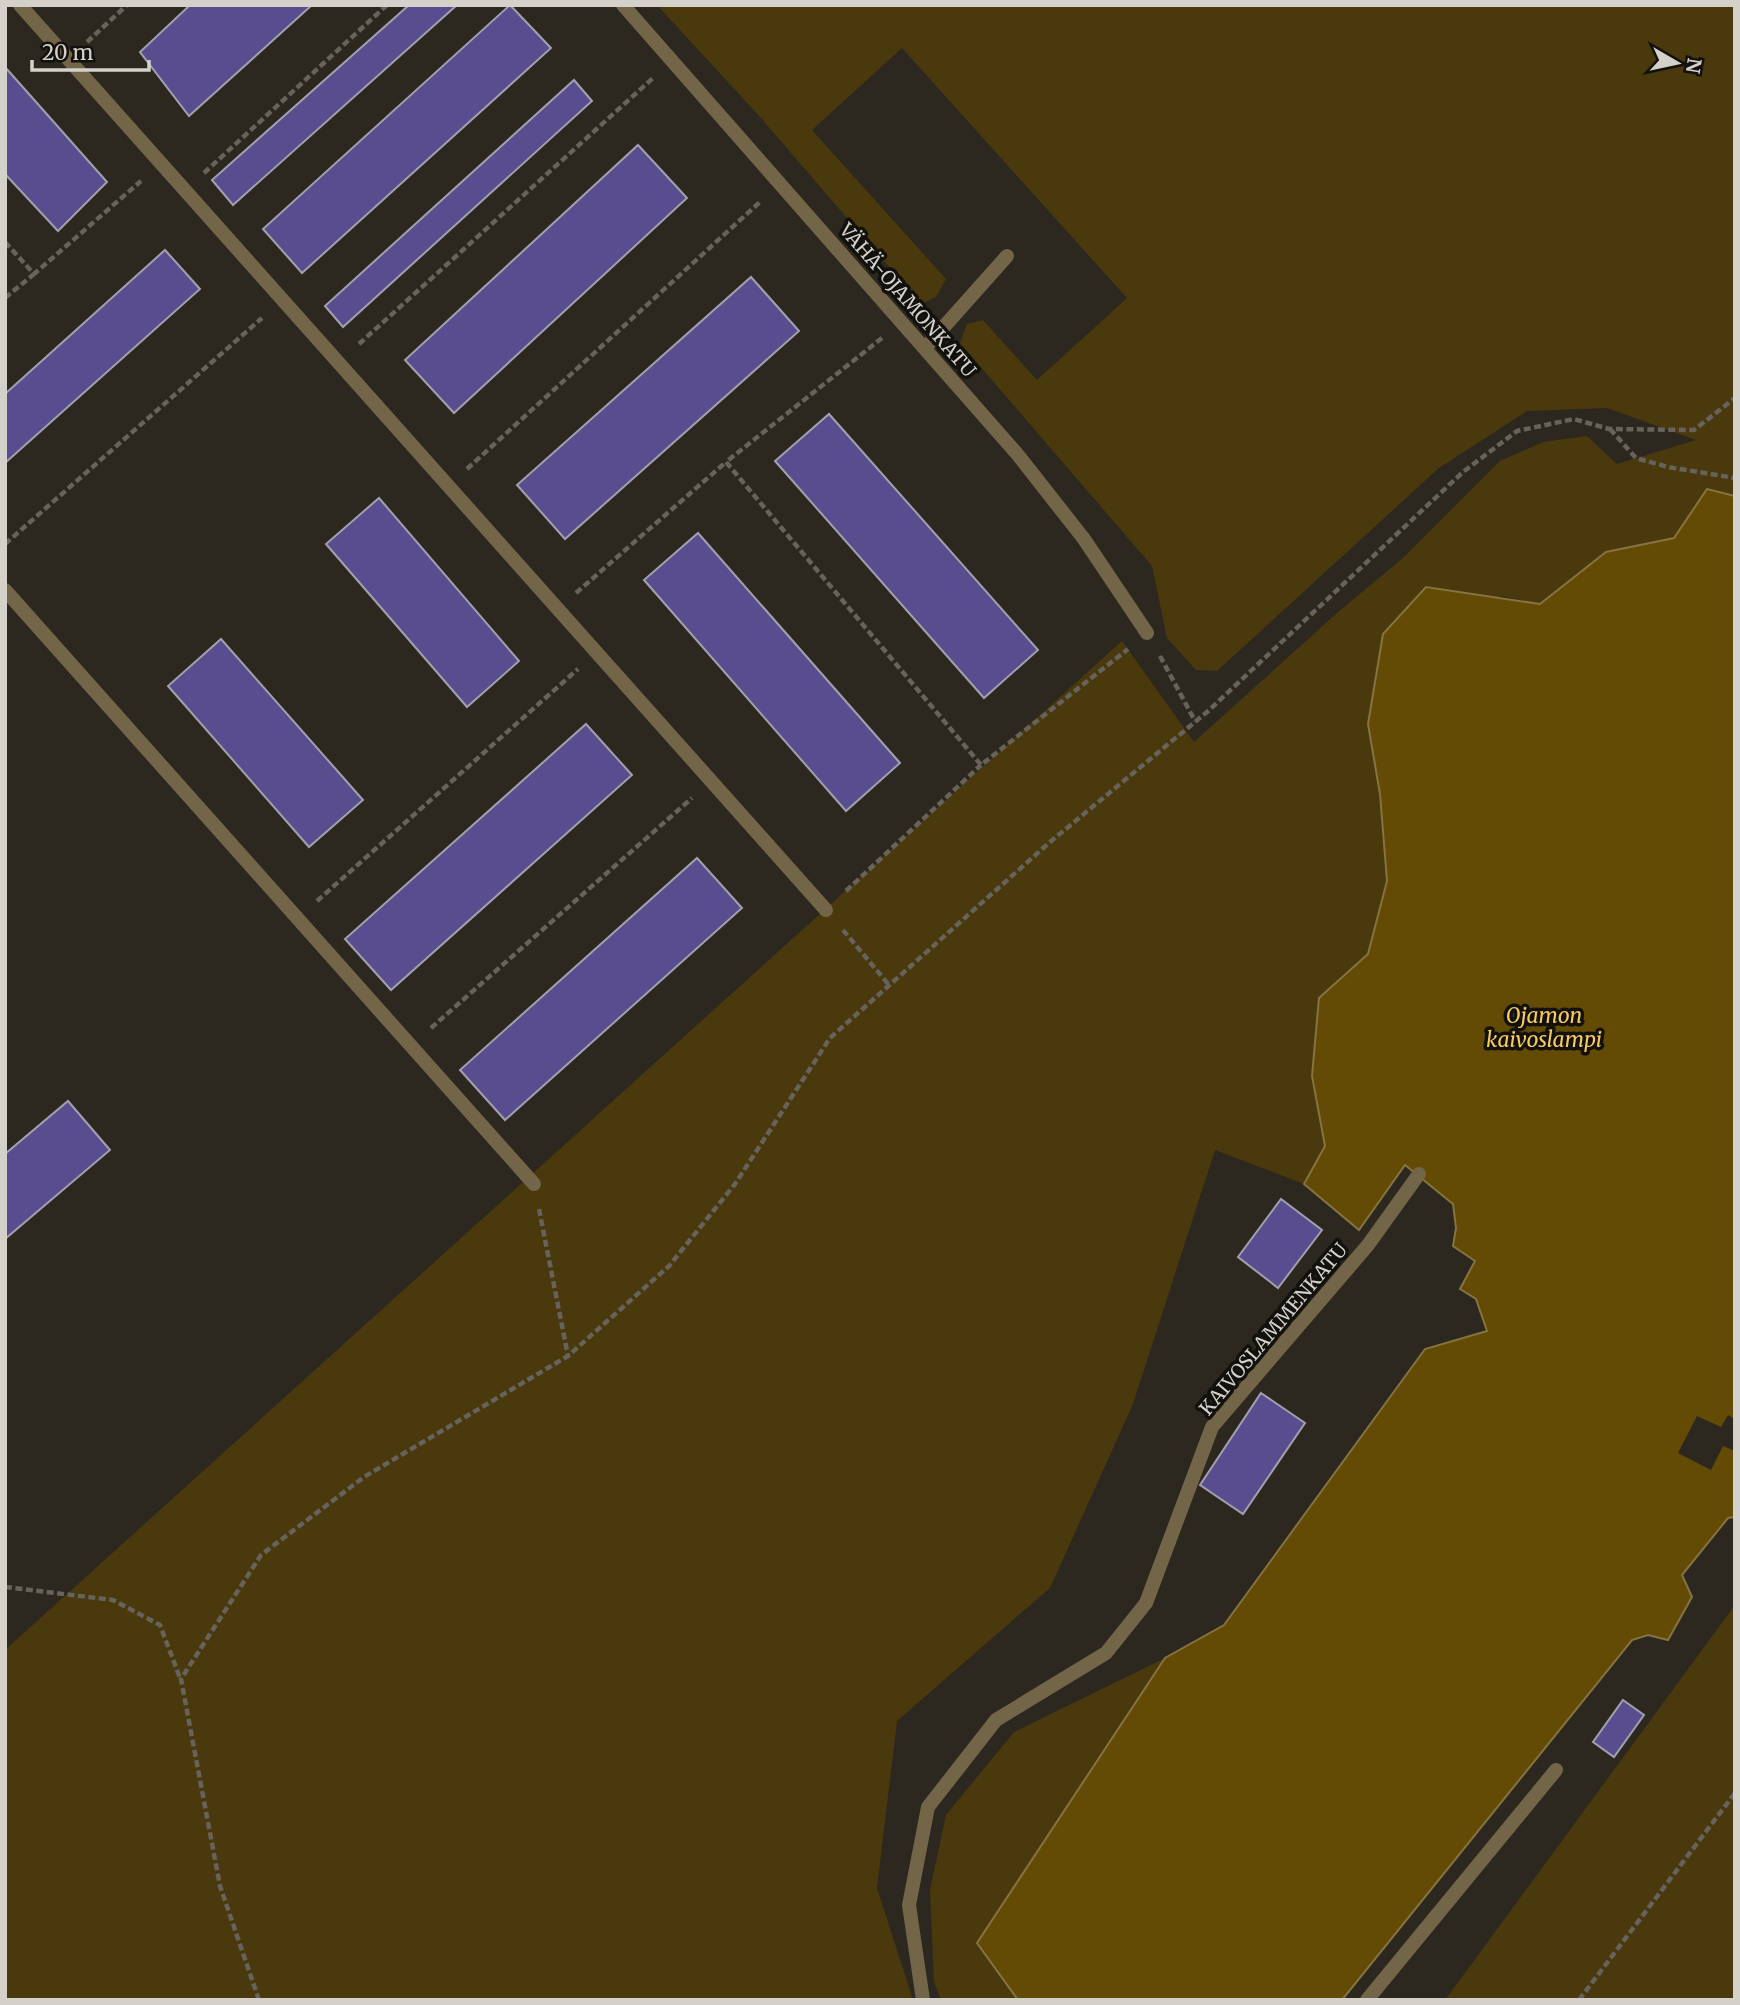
<svg xmlns="http://www.w3.org/2000/svg" width="1740" height="2005" viewBox="0 0 1740 2005" font-family="Merriweather,serif">
<style>
.green{fill:#49390d}
.water{fill:#634b05;stroke:#857340;stroke-width:2}
.pier{fill:#2c281f}
.building{fill:#594d90;stroke:#a2a0ad;stroke-width:2}
.lines{fill:none;stroke-linecap:round;stroke-linejoin:round}
.path{stroke:#67635b;stroke-width:4.5;stroke-dasharray:7 3.5;stroke-linecap:butt}
.service{stroke:#736547;stroke-width:14}
.minor{stroke:#736547;stroke-width:14}
.labels{text-anchor:middle;stroke-width:7;stroke-linejoin:round;paint-order:stroke}
.street-label{font-size:19px;fill:#d4d1cb;stroke:#13110d}
.water-label{font-size:21px;font-style:italic;fill:#f8cb5e;stroke:#13110d}
</style>
<rect width="100%" height="100%" fill="#2c281f"/>
<!-- green -->
<path class="green" d="M 657,5 L 1735,5 L 1735,496 L 1707,489 L 1674,538 L 1606,552 L 1540,604 L 1500,596 L 1368,724 L 1380,794 L 1387,881 L 1368,954 L 1319,998 L 1312,1076 L 1325,1146 L 1304,1184 L 1215,1150 L 1133,1404 L 1050,1588 L 897,1721 L 877,1888 L 913,2000 L 5,2000 L 5,1650 L 1122,641 L 1194,742 L 1337,613 L 1404,557 L 1500,461 L 1543,442 L 1587,436 L 1617,464 L 1696,440 L 1607,408 L 1527,411 L 1439,468 L 1217,671 L 1196,670 L 1167,638 L 1152,566 L 960,343 L 967,324 L 983,320 L 1037,380 L 1127,298 L 902,48 L 812,130 L 946,279 L 936,297 L 921,304 L 761,118 Z
M 1735,1605 L 1735,2000 L 1445,2000 Z
M 1165,1658 L 977,1943 L 1018,2000 L 941,2000 L 934,1982 L 930,1890 L 946,1815 L 1014,1732 Z"/>
<!-- water -->
<path class="water" d="M 1707,489 L 1735,496 L 1735,1517 L 1728,1518 L 1682,1575 L 1692,1597 L 1668,1640 L 1648,1635 L 1632,1640 L 1342,2000 L 1018,2000 L 977,1943 L 1165,1658 L 1224,1625 L 1425,1349 L 1487,1331 L 1476,1299 L 1460,1289 L 1475,1261 L 1453,1246 L 1456,1228 L 1453,1204 L 1405,1165 L 1359,1230 L 1304,1184 L 1325,1146 L 1312,1076 L 1319,998 L 1368,954 L 1387,881 L 1380,794 L 1368,724 L 1383,634 L 1426,587 L 1540,604 L 1606,552 L 1674,538 Z"/>
<!-- pier -->
<path class="pier" d="M 1728,1415 L 1735,1419 L 1735,1451 L 1723,1446 L 1711,1470 L 1678,1453 L 1697,1416 L 1721,1427 Z"/>
<!-- building -->
<path class="building" d="M 190,5 L 312,5 L 189,116 L 140,52 Z
M 409,5 L 457,5 L 233,205 L 212,180 Z
M 510,5 L 551,48 L 302,273 L 263,229 Z
M 5,67 L 107,182 L 58,231 L 5,174 Z
M 574,80 L 592,101 L 343,327 L 325,306 Z
M 638,145 L 687,198 L 454,413 L 405,360 Z
M 165,250 L 200,289 L 5,463 L 5,394 Z
M 751,277 L 799,331 L 565,539 L 517,485 Z
M 829,414 L 1038,650 L 984,698 L 775,461 Z
M 379,498 L 519,661 L 467,707 L 326,544 Z
M 698,533 L 900,763 L 846,811 L 644,580 Z
M 221,639 L 363,800 L 309,847 L 168,686 Z
M 586,724 L 632,775 L 391,990 L 345,939 Z
M 697,858 L 742,908 L 505,1120 L 460,1070 Z
M 68,1101 L 110,1150 L 5,1239 L 5,1154 Z
M 1281,1199 L 1322,1230 L 1278,1288 L 1238,1257 Z
M 1261,1393 L 1305,1423 L 1243,1514 L 1200,1485 Z
M 1623,1700 L 1644,1715 L 1614,1757 L 1593,1742 Z"/>
<g class="lines">
<!-- path -->
<path class="path" d="M 87,42 L 127,5
M 204,173 L 387,5
M 5,242 L 34,274 L 141,181
M 5,298 L 34,274
M 882,338 L 726,462 L 981,765 L 1128,649
M 359,344 L 653,78
M 1610,429 L 1636,458 L 1668,467 L 1735,478
M 467,469 L 761,201
M 5,544 L 262,318
M 576,593 L 726,462
M 1160,656 L 1195,721
M 846,891 L 981,765
M 317,901 L 578,669
M 843,930 L 889,985
M 431,1028 L 692,798
M 539,1209 L 568,1356
M 5,1587 L 113,1600 L 160,1625 L 180,1678
M 259,2000 L 220,1886 L 181,1679 L 261,1555 L 364,1477 L 568,1356 L 669,1266 L 735,1184 L 830,1038 L 1050,842 L 1207,712 L 1463,472 L 1517,431 L 1574,419 L 1609,429 L 1694,430 L 1735,398
M 1579,2000 L 1735,1793"/>
<!-- service -->
<path class="service" d="M 20,5 L 826,910
M 925,348 L 1007,256
M 5,590 L 534,1184
M 923,2000 L 909,1905 L 928,1807 L 996,1720 L 1106,1653 L 1146,1603 L 1212,1427 L 1368,1245 L 1419,1174
M 1367,2000 L 1556,1770"/>
<!-- minor -->
<path class="minor" d="M 623,5 L 1018,455 L 1084,539 L 1147,633"/>
</g>
<g class="labels">
<!-- street labels -->
<g class="street-label">
<text transform="translate(908 300) rotate(49)" y="7">VÄHÄ-OJAMONKATU</text>
<text transform="translate(1273 1329) rotate(-50)" y="7">KAIVOSLAMMENKATU</text>
</g>
<!-- water labels -->
<g class="water-label">
<text x="1544" y="1023">Ojamon<tspan x="1544" dy="24">kaivoslampi</tspan></text>
</g>
</g>
<!-- border -->
<rect width="1740" height="2005" fill="none" stroke="#d4d1cb" stroke-width="14"/>
<!-- north arrow -->
<g transform="translate(1677 63) rotate(99)" stroke="#13110d" stroke-width="5" paint-order="stroke">
<path d="M0-5L12 26L0 18L-12 26Z" fill="#d4d1cb"/>
<text y="-10" font-size="19" font-weight="bold" text-anchor="middle" fill="#d4d1cb">N</text>
</g>
<!-- scale -->
<path d="M32 60v10h117v-10" fill="none" stroke="#d4d1cb" stroke-width="3.5"/>
<text x="42" y="60" font-size="21" fill="#d4d1cb" stroke="#13110d" stroke-width="5" paint-order="stroke">20 m</text>
</svg>
